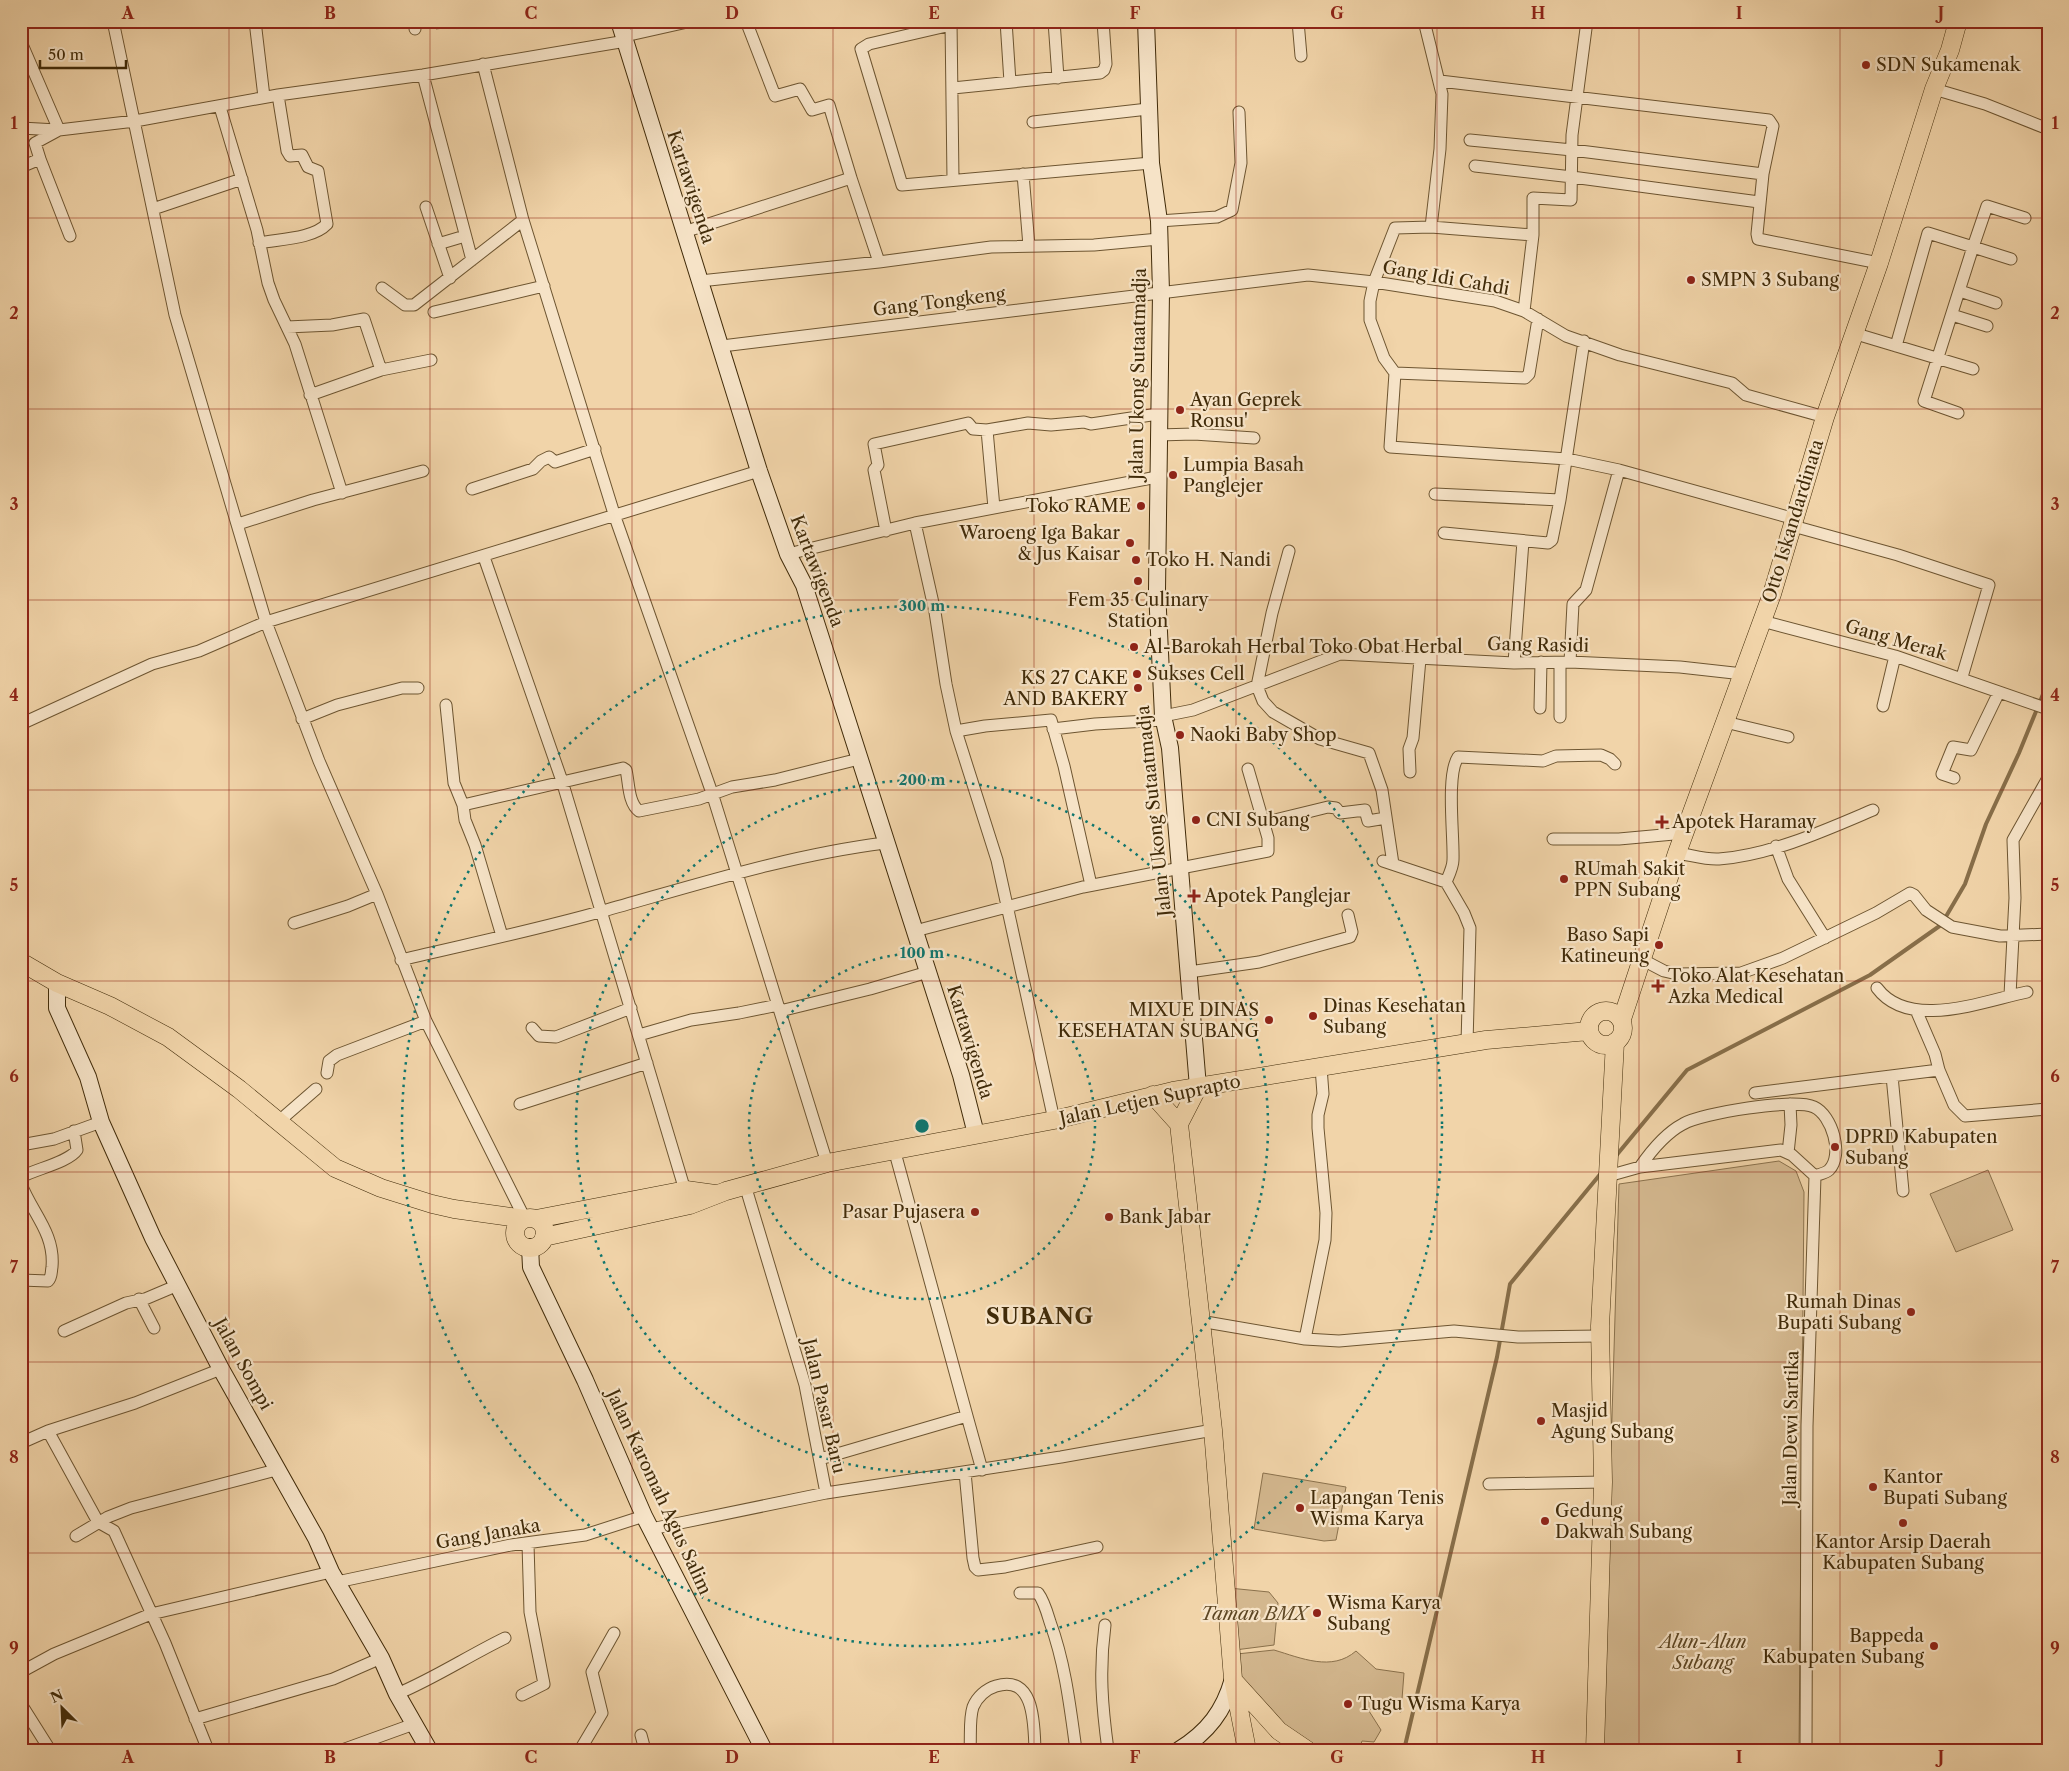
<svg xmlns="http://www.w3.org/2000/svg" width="2069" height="1771" viewBox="0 0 2069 1771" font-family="'Libre Caslon Text',serif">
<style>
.green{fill:#d3b78e;stroke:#8a714c}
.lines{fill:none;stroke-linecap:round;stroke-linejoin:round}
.stream{stroke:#876e49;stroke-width:4}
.street-casing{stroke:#6d5531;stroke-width:13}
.secondary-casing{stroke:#412b09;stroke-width:18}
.primary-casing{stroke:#412b09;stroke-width:19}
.street{stroke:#f6e3c7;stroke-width:11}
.secondary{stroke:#f6e3c7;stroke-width:16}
.primary{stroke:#f1d4a9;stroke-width:18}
.grid{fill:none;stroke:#8f2418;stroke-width:1;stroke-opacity:0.55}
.ring{fill:none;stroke:#0f766e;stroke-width:2.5;stroke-dasharray:2.5 5}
.poi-dot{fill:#8f2418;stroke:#f6e3c7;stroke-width:2}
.labels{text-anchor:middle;stroke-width:4.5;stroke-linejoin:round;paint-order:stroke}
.poi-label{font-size:18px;fill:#412b09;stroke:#f6e3c7;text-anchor:start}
.street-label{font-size:18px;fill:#412b09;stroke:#f6e3c7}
.park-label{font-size:18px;font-style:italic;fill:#5e4724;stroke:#f6e3c7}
.district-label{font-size:22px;font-weight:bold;letter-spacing:1px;fill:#412b09;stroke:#f6e3c7}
.centre{fill:#0f766e;stroke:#f6e3c7;stroke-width:2.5}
.ring-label{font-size:15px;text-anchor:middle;font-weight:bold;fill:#0f766e;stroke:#f6e3c7;stroke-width:4.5;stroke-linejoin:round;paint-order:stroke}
.neatline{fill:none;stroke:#8f2418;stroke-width:2}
.grid-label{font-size:16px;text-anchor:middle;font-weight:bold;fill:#8f2418}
</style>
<rect width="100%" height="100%" fill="#f1d4a9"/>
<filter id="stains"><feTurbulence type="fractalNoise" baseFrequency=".004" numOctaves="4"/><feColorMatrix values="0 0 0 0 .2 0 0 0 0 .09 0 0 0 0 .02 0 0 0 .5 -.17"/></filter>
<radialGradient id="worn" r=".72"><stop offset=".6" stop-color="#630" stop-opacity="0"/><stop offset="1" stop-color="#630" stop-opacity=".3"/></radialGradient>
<!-- green -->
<path class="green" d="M 436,21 L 498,21 L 436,29 Z
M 1779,1161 L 1796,1171 L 1804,1192 L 1799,1750 L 1602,1750 L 1619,1184 Z
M 1988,1170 L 2013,1230 L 1956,1252 L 1930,1194 Z
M 1263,1473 L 1346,1487 L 1336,1540 L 1324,1541 L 1254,1529 Z
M 1229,1588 L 1269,1592 L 1278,1603 L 1274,1645 L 1235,1650 Z
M 1274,1650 C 1301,1658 1332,1672 1356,1651 L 1376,1669 L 1404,1673 L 1401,1712 L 1374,1706 L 1369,1711 L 1381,1730 L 1374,1742 L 1362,1741 L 1359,1750 L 1319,1750 L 1282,1726 L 1239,1677 L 1237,1654 Z"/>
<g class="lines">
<!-- stream -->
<path class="stream" d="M 1615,1157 L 1687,1070 L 1870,975 L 1941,925 L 1965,884 L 1986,824 L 2019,753 L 2048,682
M 1404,1750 L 1497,1357 L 1510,1284 L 1602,1172"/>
<!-- street casing -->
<g class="street-casing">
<path id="street" d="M 113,21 L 175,315 L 266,622 L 319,761 L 377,894 L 426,1021 L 525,1219
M 255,21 L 264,97
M 951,21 L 953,180
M 1006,21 L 1010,82
M 1054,21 L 1058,78
M 1298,21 L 1301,56
M 1424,21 L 1442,94 L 1440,149 L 1431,227 L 1395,228 L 1374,282 L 1370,301 L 1370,320 L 1384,358 L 1395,373 L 1390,447 L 1567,459 L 1619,470 L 1795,519
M 951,25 L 869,44 L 861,49 L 902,185 L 1151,163
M 415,29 L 415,21
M 625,36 L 692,21
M 21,42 L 59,130 L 135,121 L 278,95 L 423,75 L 626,41
M 483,64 L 523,220 L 615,517 L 712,793 L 827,1163
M 423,75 L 472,260
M 1440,81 L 1769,120 L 1773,126 L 1763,174 L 1757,234 L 1758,239 L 1879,263
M 953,88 L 1100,73 L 1104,70 L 1106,64 L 1103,21
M 1934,89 L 1985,104 L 2048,129
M 220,107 L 257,230 L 268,283 L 274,300 L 295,344 L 342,493
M 1033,122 L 1148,109
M 21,128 L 57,130
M 1470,140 L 1572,150 L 1763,174
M 40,159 L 70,236
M 1475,166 L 1572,177 L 1759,202
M 21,167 L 40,159 L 35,143 L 59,130
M 1023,174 L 1029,246
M 851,178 L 879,262
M 426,207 L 450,278
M 153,209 L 242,179
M 1159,221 L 1217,217 L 1232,210 L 1241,163 L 1239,112
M 1431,227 L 1533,235
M 684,232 L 851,178 L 829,105 L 812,110 L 800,89 L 775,96 L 746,21
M 259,243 C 279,239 313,239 327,224 L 318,171 L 308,167 L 302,155 L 290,156 L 287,151 L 278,95
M 438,244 L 465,236
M 2011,259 L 1973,247 L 1987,206 L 2025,218
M 700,281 L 879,262 L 991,247 L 1094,245 L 1159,239
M 382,288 L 405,305 L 414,305 L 523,220
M 1960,291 L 1996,303
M 1524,311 L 1533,235 L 1533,198 L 1571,200 L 1572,135 L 1587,21
M 434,312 L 544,286
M 1952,315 L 1987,326
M 287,327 L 332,325 L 364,319 L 381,370
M 1853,333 L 1973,369
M 722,346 L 1308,275 L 1374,282 L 1495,301 L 1524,311 L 1566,336 L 1620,355 L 1732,383 L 1746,395 L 1825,417
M 1896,346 L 1928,233 L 1973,247 L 1924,401 L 1958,413
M 1395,373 L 1525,378 L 1529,374 L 1538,319
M 310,395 L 381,370 L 431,360
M 987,430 L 994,508
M 1158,435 L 1194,434 L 1254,438
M 472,489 L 533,469 L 541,461 L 549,457 L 555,462 L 595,449
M 1435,494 L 1560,500 L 1584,341
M 915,523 L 935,612 L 946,684 L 956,731 L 997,860 L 1054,1120
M 238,524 L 313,500 L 423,471
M 1793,526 L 1898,555 L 1989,585 L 1962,677
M 886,531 L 874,470 L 878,465 L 874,444 L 968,423 L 973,429 L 987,430 L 1028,423 L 1051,425 L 1084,422 L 1091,424 L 1158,414
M 1444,533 L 1548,543 L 1552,540 L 1560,500
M 1289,551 L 1272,613 L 1257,686 L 1263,701 L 1273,712 L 1320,739 L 1369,753 L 1382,790 L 1393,864
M 788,554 L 915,523 L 1157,477
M 484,557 L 562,781 L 687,1197
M 1762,621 L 1895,656 L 2048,709
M 1570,662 L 1573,604 L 1586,590 L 1619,470
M 1514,663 L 1523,541
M 446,705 L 454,783 L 463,805 L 465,820 L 475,845 L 502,936
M 1883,706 L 1895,656
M 1540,708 L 1541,662
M 1163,716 L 1193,710 L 1340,654 L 1514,663 L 1570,662 L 1680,667 L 1743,674
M 1560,717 L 1560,663
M 302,719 L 337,705 L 402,688 L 418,688
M 1725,722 L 1788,737
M 21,724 L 152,664 L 199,651 L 266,622 L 759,471
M 1053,729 L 1095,724 L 1164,720
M 956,731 L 985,726 L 1051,720 L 1064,766 L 1091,885
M 1410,772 L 1409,749 L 1413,738 L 1420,659
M 1954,778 L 1942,774 L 1953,747 L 1971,750 L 1999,692
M 463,805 L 623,768 L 626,770 C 629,782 628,803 639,811 L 699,799 L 732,787 L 775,780 L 859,759
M 1263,823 L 1328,807 L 1336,808 L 1340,813 L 1365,810 L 1368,821 L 1386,818
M 1553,839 L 1619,839 L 1685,833
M 1776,846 L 1788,879 L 1825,938
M 1677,853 C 1691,855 1706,860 1719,859 C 1771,855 1826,830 1873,810
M 1383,861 L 1446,882 L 1464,913 L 1470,928 L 1467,1044
M 1446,882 C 1449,875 1453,867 1453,860 C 1454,836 1446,775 1458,757 L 1543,761 L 1556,756 L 1601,755 L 1610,759 L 1615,764
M 294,923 L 348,906 L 377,894
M 915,931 L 1083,887 L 1268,851 L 1268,838 L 1248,769
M 1641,959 L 1664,971 L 1677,974 L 1741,973 L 1783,958 L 1876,913 L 1910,893 L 1914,895 L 1926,910 L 1952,927 L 2000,936 L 2048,934
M 401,960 C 468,944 536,930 603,911 C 696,885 789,855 885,843
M 1189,972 L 1259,962 L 1350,937 L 1352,932 L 1348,915
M 1877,988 C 1909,1031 1983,1001 2027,992
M 2010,995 L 2015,898 L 2013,840 L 2048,778
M 1916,1010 L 1935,1054 L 1939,1070
M 780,1011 L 870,989 L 928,972
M 532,1028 L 539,1036 L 556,1037 L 631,1008
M 639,1035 L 691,1020 L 739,1013 L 778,1005
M 1321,1067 L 1323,1094 L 1318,1115 L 1318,1128 L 1326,1213 L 1325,1240 L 1305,1339 L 1339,1341 L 1454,1331 L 1518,1337 L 1600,1336
M 327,1073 L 329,1061 L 337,1055 L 426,1021
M 1892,1076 L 1903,1191
M 1755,1093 L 1939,1070 L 1954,1105 L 1965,1116 L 2048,1109
M 520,1104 L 647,1063
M 278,1122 L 316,1089
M 21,1145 L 54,1139 L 101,1122
M 1788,1153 L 1791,1125 L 1790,1104
M 1640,1167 C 1651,1151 1666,1133 1683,1124 C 1702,1113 1794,1098 1814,1107 C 1832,1115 1844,1155 1829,1170 C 1826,1173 1820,1174 1815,1176
M 1608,1176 L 1640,1167 L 1781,1150 L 1792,1155 L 1815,1176 L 1807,1426 L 1806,1750
M 21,1177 C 36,1169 69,1162 77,1150 L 74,1131
M 21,1184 C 32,1213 55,1233 52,1267 C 51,1272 52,1277 48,1281 L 21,1280
M 139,1299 L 154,1328
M 1200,1321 L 1305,1339
M 64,1331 L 126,1303 L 145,1299 L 178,1285
M 967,1416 L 982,1470
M 21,1443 L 48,1431
M 820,1459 L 967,1416 L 894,1149
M 965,1472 L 973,1558 L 975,1567 L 978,1570 L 1005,1567 L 1097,1547
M 1489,1484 L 1603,1482
M 826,1493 L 1061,1457 L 1213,1430
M 651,1529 L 826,1493 L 805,1385 L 745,1185
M 76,1536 L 108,1517 L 131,1508 L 276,1470
M 337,1582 L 511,1545 L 585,1535 L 644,1516
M 1020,1593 L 1038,1593 C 1044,1601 1047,1612 1050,1622 C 1065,1663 1070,1706 1076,1750
M 1105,1625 C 1099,1670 1102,1706 1108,1750
M 21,1672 L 54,1654 L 151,1614 L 331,1572
M 397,1694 C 435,1678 468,1656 505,1638
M 522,1695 L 544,1684 L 530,1612 L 528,1544
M 21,1704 L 50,1750
M 195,1719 L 333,1679 L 381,1658
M 641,1735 L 645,1750
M 208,1750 L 165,1643 L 114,1531 L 98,1522 L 48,1431 L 135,1403 L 221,1369
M 342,1750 L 414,1724
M 580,1750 L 602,1713 L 592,1672 L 614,1633
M 970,1750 C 971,1736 969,1719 973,1707 C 977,1697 986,1689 996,1686 C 1035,1674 1034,1725 1035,1750"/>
</g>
<!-- secondary casing -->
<g class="secondary-casing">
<path id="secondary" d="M 619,21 L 759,471 L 788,554 L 804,585 L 961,1075 L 976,1134
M 1146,21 L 1151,163 L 1159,221 L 1161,292 L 1157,590 L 1163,716 L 1170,748 L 1198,1087
M 57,983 L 57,1008 L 88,1077 L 101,1122 L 153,1238 L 221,1369 L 316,1538 L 331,1572 L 381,1658 L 397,1694 L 429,1750
M 530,1247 L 531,1267 L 585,1380 L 644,1516 L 764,1750
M 1179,1750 C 1208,1732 1224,1711 1233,1679"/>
</g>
<!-- primary casing -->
<g class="primary-casing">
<path id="primary" d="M 21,962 L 57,983 L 110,1006 L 168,1037 L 239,1089 L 335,1168 L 381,1188 L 432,1204 L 454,1209 L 525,1219
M1589 1028a17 17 0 1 1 34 0a17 17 0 1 1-34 0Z
M 1622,1019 L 1677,853 L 1772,594 L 1825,417 L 1879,263 L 1934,89 L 1950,50 L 1958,21
M 1153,1095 L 1179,1124
M 1179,1124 L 1213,1430 L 1233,1679 L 1247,1750
M 1179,1124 L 1198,1087
M515 1233a15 15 0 1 1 30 0a15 15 0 1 1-30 0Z
M 536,1219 L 686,1190 L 715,1194
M 544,1237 L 690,1205 L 726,1191 L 827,1163 L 1054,1120 L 1173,1091 L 1486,1040 L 1589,1031
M 1233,1680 L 1279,1731 L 1307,1750
M 1595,1750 L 1603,1482 L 1600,1326 L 1615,1042"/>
</g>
<!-- street -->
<use href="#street" class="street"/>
<!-- secondary -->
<use href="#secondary" class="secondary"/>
<!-- primary -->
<use href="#primary" class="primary"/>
</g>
<!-- grid -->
<path class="grid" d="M 229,21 L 229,1750M 430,21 L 430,1750M 632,21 L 632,1750M 833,21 L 833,1750M 1034,21 L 1034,1750M 1236,21 L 1236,1750M 1437,21 L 1437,1750M 1639,21 L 1639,1750M 1840,21 L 1840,1750M 21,218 L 2048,218M 21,409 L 2048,409M 21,600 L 2048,600M 21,790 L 2048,790M 21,981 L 2048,981M 21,1172 L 2048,1172M 21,1362 L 2048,1362M 21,1553 L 2048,1553"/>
<!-- distance rings -->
<g class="ring">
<circle cx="922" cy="1126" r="173"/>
<circle cx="922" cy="1126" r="346"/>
<circle cx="922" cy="1126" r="520"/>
</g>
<!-- markers -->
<g class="poi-dot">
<circle cx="1866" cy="65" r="5"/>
<circle cx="1691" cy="280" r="5"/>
<circle cx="1180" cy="410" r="5"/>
<circle cx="1173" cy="475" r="5"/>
<circle cx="1141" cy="506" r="5"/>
<circle cx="1130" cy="543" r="5"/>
<circle cx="1136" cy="560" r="5"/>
<circle cx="1138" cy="581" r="5"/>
<circle cx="1134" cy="647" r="5"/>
<circle cx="1137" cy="674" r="5"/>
<circle cx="1138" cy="688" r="5"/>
<circle cx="1180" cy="735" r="5"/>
<circle cx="1196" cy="820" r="5"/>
<path d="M1659.5 814.5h5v5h5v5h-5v5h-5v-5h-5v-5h5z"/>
<circle cx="1564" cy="879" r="5"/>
<path d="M1191.5 888.5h5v5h5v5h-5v5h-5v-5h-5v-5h5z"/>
<circle cx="1659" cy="945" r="5"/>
<path d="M1655.5 978.5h5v5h5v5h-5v5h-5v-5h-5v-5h5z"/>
<circle cx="1313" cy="1016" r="5"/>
<circle cx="1269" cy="1020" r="5"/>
<circle cx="1835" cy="1147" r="5"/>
<circle cx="975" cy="1212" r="5"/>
<circle cx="1109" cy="1217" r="5"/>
<circle cx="1911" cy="1312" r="5"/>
<circle cx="1541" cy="1421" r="5"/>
<circle cx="1873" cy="1487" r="5"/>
<circle cx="1300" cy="1508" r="5"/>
<circle cx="1545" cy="1521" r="5"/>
<circle cx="1903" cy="1523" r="5"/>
<circle cx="1317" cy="1613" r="5"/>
<circle cx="1934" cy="1646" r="5"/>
<circle cx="1348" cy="1704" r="5"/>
</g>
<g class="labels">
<!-- poi labels -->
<g class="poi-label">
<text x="1876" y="71">SDN Sukamenak</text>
<text x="1701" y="286">SMPN 3 Subang</text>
<text x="1190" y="406">Ayan Geprek<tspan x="1190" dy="21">Ronsu'</tspan></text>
<text x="1183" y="471">Lumpia Basah<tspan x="1183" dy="21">Panglejer</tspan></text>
<text x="1131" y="512" text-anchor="end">Toko RAME</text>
<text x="1120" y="539" text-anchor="end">Waroeng Iga Bakar<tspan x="1120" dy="21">&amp; Jus Kaisar</tspan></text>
<text x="1146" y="566">Toko H. Nandi</text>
<text x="1138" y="606" text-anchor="middle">Fem 35 Culinary<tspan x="1138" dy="21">Station</tspan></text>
<text x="1144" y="653">Al-Barokah Herbal Toko Obat Herbal</text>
<text x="1147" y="680">Sukses Cell</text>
<text x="1128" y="684" text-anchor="end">KS 27 CAKE<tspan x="1128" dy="21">AND BAKERY</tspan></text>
<text x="1190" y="741">Naoki Baby Shop</text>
<text x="1206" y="826">CNI Subang</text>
<text x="1672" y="828">Apotek Haramay</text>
<text x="1574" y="875">RUmah Sakit<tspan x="1574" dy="21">PPN Subang</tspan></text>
<text x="1204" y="902">Apotek Panglejar</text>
<text x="1649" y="941" text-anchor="end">Baso Sapi<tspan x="1649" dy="21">Katineung</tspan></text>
<text x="1668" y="982">Toko Alat Kesehatan<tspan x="1668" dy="21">Azka Medical</tspan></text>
<text x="1323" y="1012">Dinas Kesehatan<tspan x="1323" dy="21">Subang</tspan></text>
<text x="1259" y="1016" text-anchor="end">MIXUE DINAS<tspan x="1259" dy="21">KESEHATAN SUBANG</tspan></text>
<text x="1845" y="1143">DPRD Kabupaten<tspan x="1845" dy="21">Subang</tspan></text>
<text x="965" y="1218" text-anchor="end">Pasar Pujasera</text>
<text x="1119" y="1223">Bank Jabar</text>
<text x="1901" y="1308" text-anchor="end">Rumah Dinas<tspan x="1901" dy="21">Bupati Subang</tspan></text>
<text x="1551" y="1417">Masjid<tspan x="1551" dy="21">Agung Subang</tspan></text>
<text x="1883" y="1483">Kantor<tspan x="1883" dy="21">Bupati Subang</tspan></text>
<text x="1310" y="1504">Lapangan Tenis<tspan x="1310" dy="21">Wisma Karya</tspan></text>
<text x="1555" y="1517">Gedung<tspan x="1555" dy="21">Dakwah Subang</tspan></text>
<text x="1903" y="1548" text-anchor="middle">Kantor Arsip Daerah<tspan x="1903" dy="21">Kabupaten Subang</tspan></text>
<text x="1327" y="1609">Wisma Karya<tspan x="1327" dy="21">Subang</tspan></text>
<text x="1924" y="1642" text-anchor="end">Bappeda<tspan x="1924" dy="21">Kabupaten Subang</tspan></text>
<text x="1358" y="1710">Tugu Wisma Karya</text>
</g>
<!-- street labels -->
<g class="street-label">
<text transform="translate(691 187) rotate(72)" y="6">Kartawigenda</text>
<text transform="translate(1446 278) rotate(10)" y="6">Gang Idi Cahdi</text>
<text transform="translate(939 302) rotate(-7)" y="6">Gang Tongkeng</text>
<text transform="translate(1138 374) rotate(-89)" y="6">Jalan Ukong Sutaatmadja</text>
<text transform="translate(1793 521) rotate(-73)" y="6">Otto Iskandardinata</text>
<text transform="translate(817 571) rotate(69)" y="6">Kartawigenda</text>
<text transform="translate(1896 640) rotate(16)" y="6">Gang Merak</text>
<text transform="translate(1538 645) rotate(1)" y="6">Gang Rasidi</text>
<text transform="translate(1154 811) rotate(-96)" y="6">Jalan Ukong Sutaatmadja</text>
<text transform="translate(970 1042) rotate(73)" y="6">Kartawigenda</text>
<text transform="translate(1150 1100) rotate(-12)" y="6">Jalan Letjen Suprapto</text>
<text transform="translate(243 1364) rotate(61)" y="6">Jalan Sompi</text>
<text transform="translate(824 1406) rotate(77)" y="6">Jalan Pasar Baru</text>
<text transform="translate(1791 1428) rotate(-89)" y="6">Jalan Dewi Sartika</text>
<text transform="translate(659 1492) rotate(65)" y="6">Jalan Karomah Agus Salim</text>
<text transform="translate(488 1534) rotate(-10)" y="6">Gang Janaka</text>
</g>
<!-- park labels -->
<g class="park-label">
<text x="1254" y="1620">Taman BMX</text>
<text x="1703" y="1648">Alun-Alun<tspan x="1703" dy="21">Subang</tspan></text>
</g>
<!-- district labels -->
<g class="district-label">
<text x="1040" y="1324">SUBANG</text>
</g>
</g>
<circle cx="922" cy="1126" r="8" class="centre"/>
<g class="ring-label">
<text x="922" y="611">300 m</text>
<text x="922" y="785">200 m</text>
<text x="922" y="958">100 m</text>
</g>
<!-- margin -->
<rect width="2069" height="1771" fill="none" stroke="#f1d4a9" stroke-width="55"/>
<!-- north arrow -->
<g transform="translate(62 1708) rotate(336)" stroke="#f6e3c7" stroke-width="4" paint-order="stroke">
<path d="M0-4L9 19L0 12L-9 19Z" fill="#412b09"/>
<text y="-8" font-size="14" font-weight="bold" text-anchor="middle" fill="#412b09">N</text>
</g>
<!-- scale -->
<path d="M40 60v8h86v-8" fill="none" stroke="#412b09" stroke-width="2.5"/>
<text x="48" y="60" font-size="15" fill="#412b09" stroke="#f6e3c7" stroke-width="4" paint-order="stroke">50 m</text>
<rect x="28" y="28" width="2014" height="1716" class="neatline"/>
<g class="grid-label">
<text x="128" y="19">A</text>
<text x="330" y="19">B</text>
<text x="531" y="19">C</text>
<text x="732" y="19">D</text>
<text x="934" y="19">E</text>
<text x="1135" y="19">F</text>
<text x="1337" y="19">G</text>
<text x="1538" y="19">H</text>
<text x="1739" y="19">I</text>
<text x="1941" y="19">J</text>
<text x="14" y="129">1</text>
<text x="2055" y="129">1</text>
<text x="14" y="319">2</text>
<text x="2055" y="319">2</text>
<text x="14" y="510">3</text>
<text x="2055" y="510">3</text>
<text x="14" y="701">4</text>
<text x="2055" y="701">4</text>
<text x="14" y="891">5</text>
<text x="2055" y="891">5</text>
<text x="14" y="1082">6</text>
<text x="2055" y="1082">6</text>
<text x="14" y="1273">7</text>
<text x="2055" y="1273">7</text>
<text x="14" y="1463">8</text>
<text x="2055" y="1463">8</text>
<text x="14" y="1654">9</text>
<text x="2055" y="1654">9</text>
<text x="128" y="1763">A</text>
<text x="330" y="1763">B</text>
<text x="531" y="1763">C</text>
<text x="732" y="1763">D</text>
<text x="934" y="1763">E</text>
<text x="1135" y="1763">F</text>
<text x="1337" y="1763">G</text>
<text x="1538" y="1763">H</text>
<text x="1739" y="1763">I</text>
<text x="1941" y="1763">J</text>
</g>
<rect width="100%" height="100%" filter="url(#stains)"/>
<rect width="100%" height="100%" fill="url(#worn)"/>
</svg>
